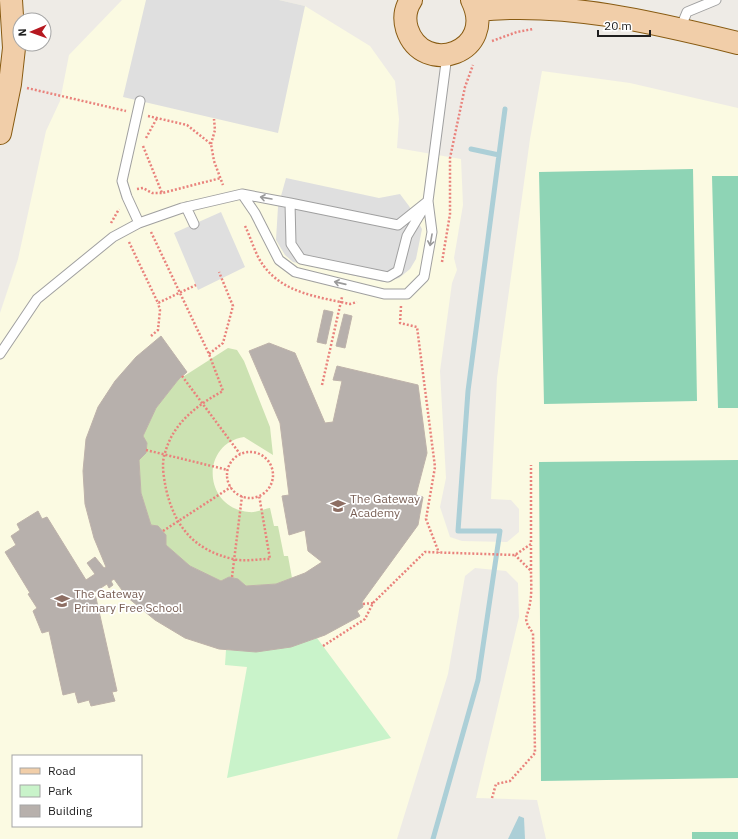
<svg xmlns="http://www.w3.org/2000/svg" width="738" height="839" viewBox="0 0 738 839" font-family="'IBM Plex Sans',sans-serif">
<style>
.education{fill:#fbfae2;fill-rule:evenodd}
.grass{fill:#cce2b2}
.park{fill:#c9f3ca}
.pitch{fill:#8ed4b5}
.parking{fill:#dfdfdf}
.water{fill:#accfd7}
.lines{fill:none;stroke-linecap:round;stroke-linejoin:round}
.stream{stroke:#accfd7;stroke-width:5}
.building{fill:#b7b0ac;stroke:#beb2aa}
.lane-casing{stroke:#a0a0a0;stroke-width:11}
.primary-casing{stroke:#885b12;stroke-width:24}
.path{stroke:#e9827c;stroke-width:2.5;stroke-dasharray:2 2;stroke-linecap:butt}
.lane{stroke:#fff;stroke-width:9}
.primary{stroke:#f1cea9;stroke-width:22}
.oneway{stroke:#9a9a9a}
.labels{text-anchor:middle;stroke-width:3.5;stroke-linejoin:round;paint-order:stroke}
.education-label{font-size:12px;fill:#785e54;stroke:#fff;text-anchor:start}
</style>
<rect width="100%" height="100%" fill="#eeebe6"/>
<!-- education -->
<path class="education" d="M 122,0 L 279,0 L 305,6 L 370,46 L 395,81 L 399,119 L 397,148 L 461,159 L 463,205 L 454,258 L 457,270 L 452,283 L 440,371 L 446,478 L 440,507 L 450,537 L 462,541 L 507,542 L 519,532 L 519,509 L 511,500 L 491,499 L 497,378 L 530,139 L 542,71 L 630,83 L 738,108 L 738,839 L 546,839 L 537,800 L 476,798 L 519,617 L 518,583 L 506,571 L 475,568 L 465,576 L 448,674 L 397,839 L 0,839 L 0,313 L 18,259 L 46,131 L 60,101 L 69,55 ZM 13,756 L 141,756 L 141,826 L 13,826 Z"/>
<!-- grass -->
<path class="grass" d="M 228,348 L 237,350 L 244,361 L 270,427 L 273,455 L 244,437 C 200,444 203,508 249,512 C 255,513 264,509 270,508 L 274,526 L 278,526 L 284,556 L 288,556 L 292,578 L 276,584 L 246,586 L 238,579 L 229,577 L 221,581 L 190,566 L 166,545 L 166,535 L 158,526 L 151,525 L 141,493 L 139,460 L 146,453 L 147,443 L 143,436 L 156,408 L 178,380 Z"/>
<!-- park -->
<path class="park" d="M 317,638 L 391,738 L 227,778 L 247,667 L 225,665 L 226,650 C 262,652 284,650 317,638 Z"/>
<!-- pitch -->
<path class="pitch" d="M 693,169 L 697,401 L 544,404 L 539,172 Z
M 712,176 L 738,176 L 738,408 L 718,408 Z
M 738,460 L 738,778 L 541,781 L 539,462 Z
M 692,832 L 738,832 L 738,839 L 692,839 Z"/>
<!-- parking -->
<path class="parking" d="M 146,0 L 279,0 L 305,6 L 278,133 L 123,97 Z
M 286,178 L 379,198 L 400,194 L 409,206 L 422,229 L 416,259 L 410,269 L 399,278 L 383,282 L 293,262 L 285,255 L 276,240 L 278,207 Z
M 221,212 L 245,267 L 198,290 L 174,233 Z"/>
<!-- water -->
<path class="water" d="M 519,816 L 524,818 L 525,839 L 508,839 Z"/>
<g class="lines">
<!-- stream -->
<path class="stream" d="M 471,149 L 499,155
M 433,839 L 478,680 L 500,531 L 458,531 L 468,391 L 505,109"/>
</g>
<!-- building -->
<path class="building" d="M 324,310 L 333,312 L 326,344 L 317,342 Z
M 344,314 L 352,316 L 345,348 L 336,346 Z
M 161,336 L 187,372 L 178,380 L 156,408 L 143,436 L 147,443 L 146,453 L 139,460 L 141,493 L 151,525 L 158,526 L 166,535 L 166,545 L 190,566 L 221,581 L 229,577 L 238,579 L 246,586 L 276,584 L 305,573 L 322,562 L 308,551 L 305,530 L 289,535 L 282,496 L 289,495 L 280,423 L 249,351 L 269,343 L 295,353 L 325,423 L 333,422 L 342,381 L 333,380 L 337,366 L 418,385 L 427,453 L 416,495 L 423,497 L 418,525 L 362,602 L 363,607 L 357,611 L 360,616 L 325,635 L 291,647 L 256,652 L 219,649 L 185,638 L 155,620 L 127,597 L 114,579 L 111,581 L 113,585 L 109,588 L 107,584 L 93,593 L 96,598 L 117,691 L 112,692 L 115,701 L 91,706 L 89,700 L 78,703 L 75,692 L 63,695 L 49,631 L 42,633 L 33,611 L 37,608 L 28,594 L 30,593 L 5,552 L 16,545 L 11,536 L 20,530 L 17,524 L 38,511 L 42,519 L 47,517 L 86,580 L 95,574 L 87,563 L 95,557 L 104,568 L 106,567 L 94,538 L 85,504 L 83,471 L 86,439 L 98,407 L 115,381 L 136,357 Z"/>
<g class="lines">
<!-- lane casing -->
<g class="lane-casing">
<path id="lane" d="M 680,29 L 687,12 L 716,0
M 242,194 L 255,213 L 279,260 L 295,272 L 384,294 L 407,294 L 424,277 L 432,232 L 428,201 L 447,55
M 428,201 L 407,236 L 398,271 L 388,277 L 301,259 L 291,244 L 290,203 L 398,225 Z
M 186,207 L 194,224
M 139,223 L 127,197 L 122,181 L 140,101
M 0,354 L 37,299 L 113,237 L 139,223 L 182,208 L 242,194 L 290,203"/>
</g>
<!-- primary casing -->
<g class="primary-casing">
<path id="primary" d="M 411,0 C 405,9 404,19 407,29 C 423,78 498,52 472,0
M 477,10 C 566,1 652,22 738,43
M 0,133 L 10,84 L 14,48 L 11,0"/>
</g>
<!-- path -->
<path class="path" d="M 492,41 L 517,32 L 533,29
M 27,88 L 126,111
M 148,116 L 187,125 L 211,144 L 214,161 L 223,185
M 146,138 L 157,118
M 211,144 L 215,130 L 214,119
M 143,146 L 162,193 L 221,178
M 137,189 L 143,188 L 152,193 L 162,193
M 111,223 L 119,209
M 245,226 C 251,238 255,254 263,265 C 283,293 318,297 350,304 L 357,302
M 151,232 L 209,354 L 223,391 C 197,405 173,423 165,453 C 161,464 164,478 166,489 C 175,527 194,550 233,559 C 244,562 258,559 270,559 L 259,495
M 129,242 L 158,303 L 196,285
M 442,262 L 450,214 L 450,158 L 465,87 L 473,65
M 401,306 L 400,323 L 417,327 L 435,467 L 426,519 L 439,553
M 151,336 L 158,330 L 160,310 L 158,303
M 209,354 L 223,343 L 233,306 L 219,272
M 182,376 L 240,454
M 322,385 L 342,297
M 146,450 L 228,470
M227 475a23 23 0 1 1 46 0a23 23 0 1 1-46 0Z
M 163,531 L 231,487
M 531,570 L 531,545
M 232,577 L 242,496
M 363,604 L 373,603
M 323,646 L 365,619 L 373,603 L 425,552 L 515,555 L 531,544 L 531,465
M 492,798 L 496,784 L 510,781 L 535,753 L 533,633 C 521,617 528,618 530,603 C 532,593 531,581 531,571 L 515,555"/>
<!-- lane -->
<use href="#lane" class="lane"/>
<!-- primary -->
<use href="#primary" class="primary"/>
</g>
<!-- one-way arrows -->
<defs><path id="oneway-shaft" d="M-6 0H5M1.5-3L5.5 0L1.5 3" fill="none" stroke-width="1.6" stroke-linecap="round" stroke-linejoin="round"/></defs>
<g class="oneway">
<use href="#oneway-shaft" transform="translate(266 198) rotate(-170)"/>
<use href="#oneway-shaft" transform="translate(431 240) rotate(100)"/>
<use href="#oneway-shaft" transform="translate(340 283) rotate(-167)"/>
</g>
<!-- icons -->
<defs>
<g id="school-bare" transform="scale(1.2)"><path d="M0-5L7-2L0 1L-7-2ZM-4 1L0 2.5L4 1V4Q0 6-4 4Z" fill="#8d6e63" stroke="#fff" stroke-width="2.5" paint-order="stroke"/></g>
</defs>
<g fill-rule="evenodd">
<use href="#school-bare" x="338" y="506"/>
<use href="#school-bare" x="62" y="601"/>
</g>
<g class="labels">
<!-- education labels -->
<g class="education-label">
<text x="350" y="503">The Gateway<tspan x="350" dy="14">Academy</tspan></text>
<text x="74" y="598">The Gateway<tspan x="74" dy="14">Primary Free School</tspan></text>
</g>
</g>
<!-- legend -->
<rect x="12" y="755" width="130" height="72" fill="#ffffff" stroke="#a5a5a5"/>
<rect x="20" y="768" width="20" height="6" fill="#f1cea9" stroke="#a5a5a5"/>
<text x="48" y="775" font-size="12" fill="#1f1f1f">Road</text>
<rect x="20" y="785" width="20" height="12" fill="#c9f3ca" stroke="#a5a5a5"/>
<text x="48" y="795" font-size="12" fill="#1f1f1f">Park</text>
<rect x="20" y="805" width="20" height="12" fill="#b7b0ac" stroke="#a5a5a5"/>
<text x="48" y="815" font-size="12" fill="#1f1f1f">Building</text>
<!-- north arrow -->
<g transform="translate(32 32) rotate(268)"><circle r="19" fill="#ffffff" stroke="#a5a5a5"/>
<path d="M0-3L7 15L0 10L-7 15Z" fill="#b61820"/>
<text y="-6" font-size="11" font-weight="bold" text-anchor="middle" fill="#1f1f1f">N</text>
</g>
<!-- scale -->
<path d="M598 30v6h52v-6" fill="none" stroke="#1f1f1f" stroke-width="2"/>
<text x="604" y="30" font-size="12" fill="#1f1f1f" stroke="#ffffff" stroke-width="3" paint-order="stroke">20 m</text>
</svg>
